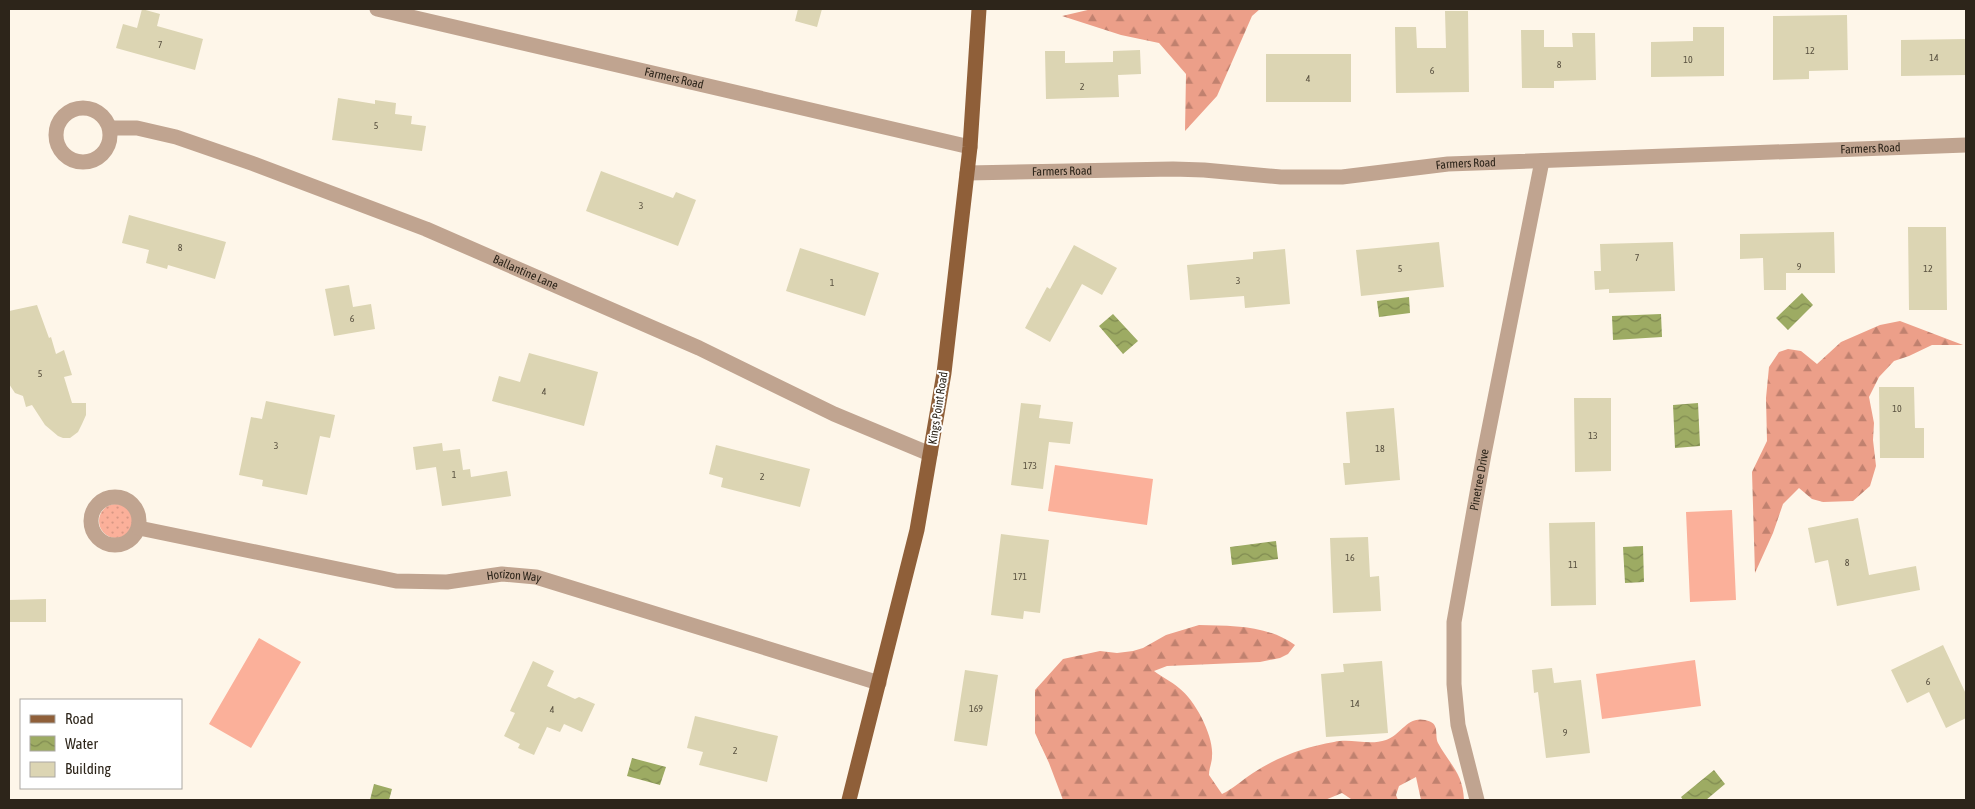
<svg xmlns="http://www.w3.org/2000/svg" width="1975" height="809" viewBox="0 0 1975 809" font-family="'Asap Condensed',sans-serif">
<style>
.grass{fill:url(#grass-dots)}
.forest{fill:url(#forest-firs)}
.pitch{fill:#fbb09a}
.water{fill:url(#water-waves)}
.building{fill:#dcd5b3}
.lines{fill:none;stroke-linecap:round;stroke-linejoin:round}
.minor{stroke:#c0a490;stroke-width:15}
.major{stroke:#8f5f39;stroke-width:15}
.labels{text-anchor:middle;stroke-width:4;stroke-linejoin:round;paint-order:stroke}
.number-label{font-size:10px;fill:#595140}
.street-label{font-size:12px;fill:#2d251a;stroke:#fff}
</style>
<defs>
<pattern id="grass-dots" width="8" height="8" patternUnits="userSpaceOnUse" patternTransform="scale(1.25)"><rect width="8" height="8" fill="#fbb09a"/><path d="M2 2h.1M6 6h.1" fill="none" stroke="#d79784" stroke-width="1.8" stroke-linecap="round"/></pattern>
<pattern id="forest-firs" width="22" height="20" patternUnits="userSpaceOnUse" patternTransform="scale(1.25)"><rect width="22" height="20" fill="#ec9f89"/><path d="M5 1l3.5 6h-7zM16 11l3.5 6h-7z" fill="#c0816f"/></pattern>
<pattern id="water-waves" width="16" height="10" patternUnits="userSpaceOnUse" patternTransform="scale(1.25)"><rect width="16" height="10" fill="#9dab63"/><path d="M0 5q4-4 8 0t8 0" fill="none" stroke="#808b51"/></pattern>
</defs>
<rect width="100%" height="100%" fill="#fef6e9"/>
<!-- grass -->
<path class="grass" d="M99 521a17 17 0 1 1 34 0a17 17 0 1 1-34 0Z"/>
<!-- forest -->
<path class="forest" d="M 1092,9 L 1260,9 L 1252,16 L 1217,96 L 1185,131 L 1186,74 L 1159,43 L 1121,35 L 1062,16 Z
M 1900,321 L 1963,345 L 1932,345 L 1909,356 L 1894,361 L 1879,377 L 1869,397 L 1874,423 L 1873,440 L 1876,466 L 1870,486 L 1853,501 L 1823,502 L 1812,499 L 1799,488 L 1783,504 L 1773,533 L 1755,573 L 1752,472 L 1767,441 L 1766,398 L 1769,367 L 1779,352 L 1788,349 L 1801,351 L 1817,364 L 1841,342 L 1880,325 Z
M 1199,625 C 1233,626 1267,625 1295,645 L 1288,654 L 1280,658 L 1260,662 L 1167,666 L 1154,671 C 1162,677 1171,681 1179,688 C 1195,700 1214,736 1212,756 C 1212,763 1209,768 1209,775 L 1222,794 C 1233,789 1242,780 1253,773 C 1277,757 1305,747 1334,742 C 1351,738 1369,746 1386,740 C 1401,735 1407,716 1425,720 C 1441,723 1434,734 1438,743 C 1450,765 1463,773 1464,800 L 1421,800 L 1416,777 L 1399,786 L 1396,795 L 1398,800 L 1351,799 L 1342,793 L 1325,800 L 1063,800 L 1049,763 L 1035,733 L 1035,690 L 1063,659 L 1100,651 L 1117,653 L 1133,651 L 1143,648 L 1166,635 Z"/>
<!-- pitch -->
<path class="pitch" d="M 1055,465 L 1153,479 L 1147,525 L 1048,511 Z
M 1732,510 L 1736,600 L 1690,602 L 1686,512 Z
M 259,638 L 301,662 L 251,748 L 209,724 Z
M 1695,660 L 1701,706 L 1602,719 L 1596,674 Z"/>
<!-- water -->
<path class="water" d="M 1802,293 L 1813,305 L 1788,330 L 1776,318 Z
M 1409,297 L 1410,313 L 1379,317 L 1377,301 Z
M 1113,314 L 1138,341 L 1123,354 L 1099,326 Z
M 1661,314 L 1662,337 L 1613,340 L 1612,316 Z
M 1698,403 L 1700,446 L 1675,448 L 1673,405 Z
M 1276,541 L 1278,559 L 1232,565 L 1230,547 Z
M 1643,546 L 1644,582 L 1625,583 L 1623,547 Z
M 632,758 L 666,767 L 660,785 L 627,776 Z
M 1714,770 L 1725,784 L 1706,800 L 1683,800 L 1681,797 Z
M 374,784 L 392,789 L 389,800 L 370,800 Z"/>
<!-- building -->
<path class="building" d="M 142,9 L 160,14 L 157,26 L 203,39 L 195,70 L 116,48 L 123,24 L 137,28 Z
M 798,9 L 822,9 L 817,27 L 795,21 Z
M 1445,11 L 1468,11 L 1469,92 L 1396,93 L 1395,27 L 1416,27 L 1417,48 L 1446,48 Z
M 1847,15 L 1848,70 L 1809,71 L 1809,79 L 1773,80 L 1773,16 Z
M 1693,27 L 1724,27 L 1724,76 L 1651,77 L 1651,42 L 1693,41 Z
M 1521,30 L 1544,30 L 1544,47 L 1573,47 L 1572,33 L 1595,33 L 1596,80 L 1554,81 L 1554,88 L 1522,88 Z
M 1966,39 L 1966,75 L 1901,76 L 1901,40 Z
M 1140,50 L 1141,74 L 1118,75 L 1119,97 L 1046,99 L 1045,51 L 1065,51 L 1065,63 L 1113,62 L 1113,51 Z
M 1266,54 L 1351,54 L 1351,102 L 1266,102 Z
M 338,98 L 375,104 L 375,100 L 396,103 L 395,114 L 412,116 L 411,124 L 426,126 L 422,151 L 332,140 Z
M 601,171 L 673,198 L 676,192 L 696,200 L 678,246 L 586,211 Z
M 129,215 L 226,242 L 215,279 L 168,265 L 167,269 L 146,263 L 149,250 L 122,243 Z
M 1908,227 L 1946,227 L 1947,310 L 1909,310 Z
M 1834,232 L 1835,273 L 1786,273 L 1786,290 L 1764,290 L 1763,258 L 1740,259 L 1740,234 Z
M 1439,242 L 1444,287 L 1361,296 L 1356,250 Z
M 1673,242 L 1675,291 L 1609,293 L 1609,289 L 1595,290 L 1594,271 L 1601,271 L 1600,244 Z
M 1074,245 L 1117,268 L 1102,295 L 1082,284 L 1050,342 L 1025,328 L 1047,287 L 1050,289 Z
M 800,248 L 879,273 L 865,316 L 786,291 Z
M 1285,249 L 1290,304 L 1245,308 L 1244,296 L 1190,300 L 1187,265 L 1253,259 L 1253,252 Z
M 349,285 L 353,307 L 371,304 L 375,329 L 334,336 L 325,289 Z
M 37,305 L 49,338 L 51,337 L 56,354 L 64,350 L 72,375 L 64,377 L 72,403 L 86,403 L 86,415 L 82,424 L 78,432 L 70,438 L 63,438 L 58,436 L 45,425 L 32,405 L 26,407 L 23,396 L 15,393 L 9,384 L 9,311 Z
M 529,353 L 598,372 L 584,426 L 492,401 L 499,376 L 520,382 Z
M 1879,387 L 1914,387 L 1915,428 L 1924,428 L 1924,458 L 1880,458 Z
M 1574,398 L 1611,398 L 1611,471 L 1575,472 Z
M 266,401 L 335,415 L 330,438 L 320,436 L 307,495 L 262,486 L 263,480 L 239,475 L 251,417 L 262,419 Z
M 1021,403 L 1041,405 L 1039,418 L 1073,422 L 1070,444 L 1049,442 L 1043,489 L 1011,485 Z
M 1394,408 L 1400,480 L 1345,485 L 1343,463 L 1350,463 L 1346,412 Z
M 442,443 L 443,451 L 460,449 L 463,470 L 470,469 L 471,477 L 507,471 L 511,496 L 442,506 L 436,467 L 416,470 L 413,447 Z
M 716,445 L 810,469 L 800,507 L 721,487 L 723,478 L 709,474 Z
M 1858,518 L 1869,575 L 1916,566 L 1920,590 L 1837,606 L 1828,560 L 1815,563 L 1808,528 Z
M 1595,522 L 1596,605 L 1551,606 L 1549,523 Z
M 1001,534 L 1049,540 L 1040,613 L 1024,611 L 1023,619 L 991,615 Z
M 1368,537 L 1370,577 L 1379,576 L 1381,611 L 1333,613 L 1330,538 Z
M 46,599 L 46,622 L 9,622 L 9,600 Z
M 1943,645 L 1966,694 L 1966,718 L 1946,728 L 1929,692 L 1907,703 L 1891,670 Z
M 533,661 L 554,671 L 547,686 L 575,699 L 579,697 L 595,704 L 582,732 L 564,724 L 560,732 L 547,727 L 534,755 L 518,748 L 520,744 L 504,736 L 515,713 L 510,711 Z
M 1382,661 L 1388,733 L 1326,737 L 1321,674 L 1344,672 L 1343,664 Z
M 1552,668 L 1554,683 L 1581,680 L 1590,753 L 1546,758 L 1538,692 L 1534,693 L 1532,670 Z
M 965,670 L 998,675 L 987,746 L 954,741 Z
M 695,716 L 778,736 L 767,782 L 699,765 L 703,752 L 687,748 Z"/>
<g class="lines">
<!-- minor -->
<g class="minor">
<path id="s1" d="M 377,9 L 970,147"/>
<circle cx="83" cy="135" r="27"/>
<path id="s2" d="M 110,128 L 137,128 L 176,137 L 254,164 L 426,229 L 699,348 L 834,414 L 930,454"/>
<path id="s3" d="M 967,173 L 1173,169 L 1204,170 L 1281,177 L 1342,177 L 1448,164 L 1966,145"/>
<circle cx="115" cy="521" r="24"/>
<path id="s4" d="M 139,528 L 396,581 L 447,582 L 502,574 L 536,577 L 879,683"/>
<path id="s5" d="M 1477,800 L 1458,725 L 1454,684 L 1454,622 L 1484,454 L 1542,161"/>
</g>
<!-- major -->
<path class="major" d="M 849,800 L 917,530 L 944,373 L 970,147 L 979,9"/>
</g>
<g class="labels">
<!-- number labels -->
<g class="number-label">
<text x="160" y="48">7</text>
<text x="1810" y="54">12</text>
<text x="1934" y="61">14</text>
<text x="1688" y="63">10</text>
<text x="1559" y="68">8</text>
<text x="1432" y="74">6</text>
<text x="1308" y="82">4</text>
<text x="1082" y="90">2</text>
<text x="376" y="129">5</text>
<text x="641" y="209">3</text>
<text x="180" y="251">8</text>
<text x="1637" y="261">7</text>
<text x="1799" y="270">9</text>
<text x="1400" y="272">5</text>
<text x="1928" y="272">12</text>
<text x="1238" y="284">3</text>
<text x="832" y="286">1</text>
<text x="352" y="322">6</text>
<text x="40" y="377">5</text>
<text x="544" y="395">4</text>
<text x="1897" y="412">10</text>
<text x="1593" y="439">13</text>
<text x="276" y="449">3</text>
<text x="1380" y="452">18</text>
<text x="1030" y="469">173</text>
<text x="454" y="478">1</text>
<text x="762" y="480">2</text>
<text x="1350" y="561">16</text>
<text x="1847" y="566">8</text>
<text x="1573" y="568">11</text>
<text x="1020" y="580">171</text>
<text x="1928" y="685">6</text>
<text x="1355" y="707">14</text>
<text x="976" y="712">169</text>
<text x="552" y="713">4</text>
<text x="1565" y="736">9</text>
<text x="735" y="754">2</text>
</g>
<!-- street labels -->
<g class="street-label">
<text dy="4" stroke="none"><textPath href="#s1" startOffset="305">Farmers Road</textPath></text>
<text dy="4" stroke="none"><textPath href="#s3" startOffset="905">Farmers Road</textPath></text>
<text dy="4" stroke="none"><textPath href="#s3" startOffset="500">Farmers Road</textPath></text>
<text dy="4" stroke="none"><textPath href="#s3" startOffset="95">Farmers Road</textPath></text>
<text dy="4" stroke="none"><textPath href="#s2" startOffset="442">Ballantine Lane</textPath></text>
<text transform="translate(938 408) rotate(-81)" y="4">Kings Point Road</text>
<text dy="4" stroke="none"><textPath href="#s5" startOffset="325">Pinetree Drive</textPath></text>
<text dy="4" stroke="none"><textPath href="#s4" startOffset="381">Horizon Way</textPath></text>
</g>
</g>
<!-- border -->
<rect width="1975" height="809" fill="none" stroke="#2d251a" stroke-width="20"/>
<!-- legend -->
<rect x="20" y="699" width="162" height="90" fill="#ffffff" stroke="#aba8a3"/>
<rect x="30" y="715" width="25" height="8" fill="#8f5f39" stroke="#aba8a3"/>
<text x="65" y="724" font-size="15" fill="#2d251a">Road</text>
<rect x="30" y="736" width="25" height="15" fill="url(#water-waves)" stroke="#aba8a3"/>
<text x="65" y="749" font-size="15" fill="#2d251a">Water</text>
<rect x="30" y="762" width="25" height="15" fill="#dcd5b3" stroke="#aba8a3"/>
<text x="65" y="774" font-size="15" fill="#2d251a">Building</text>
</svg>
